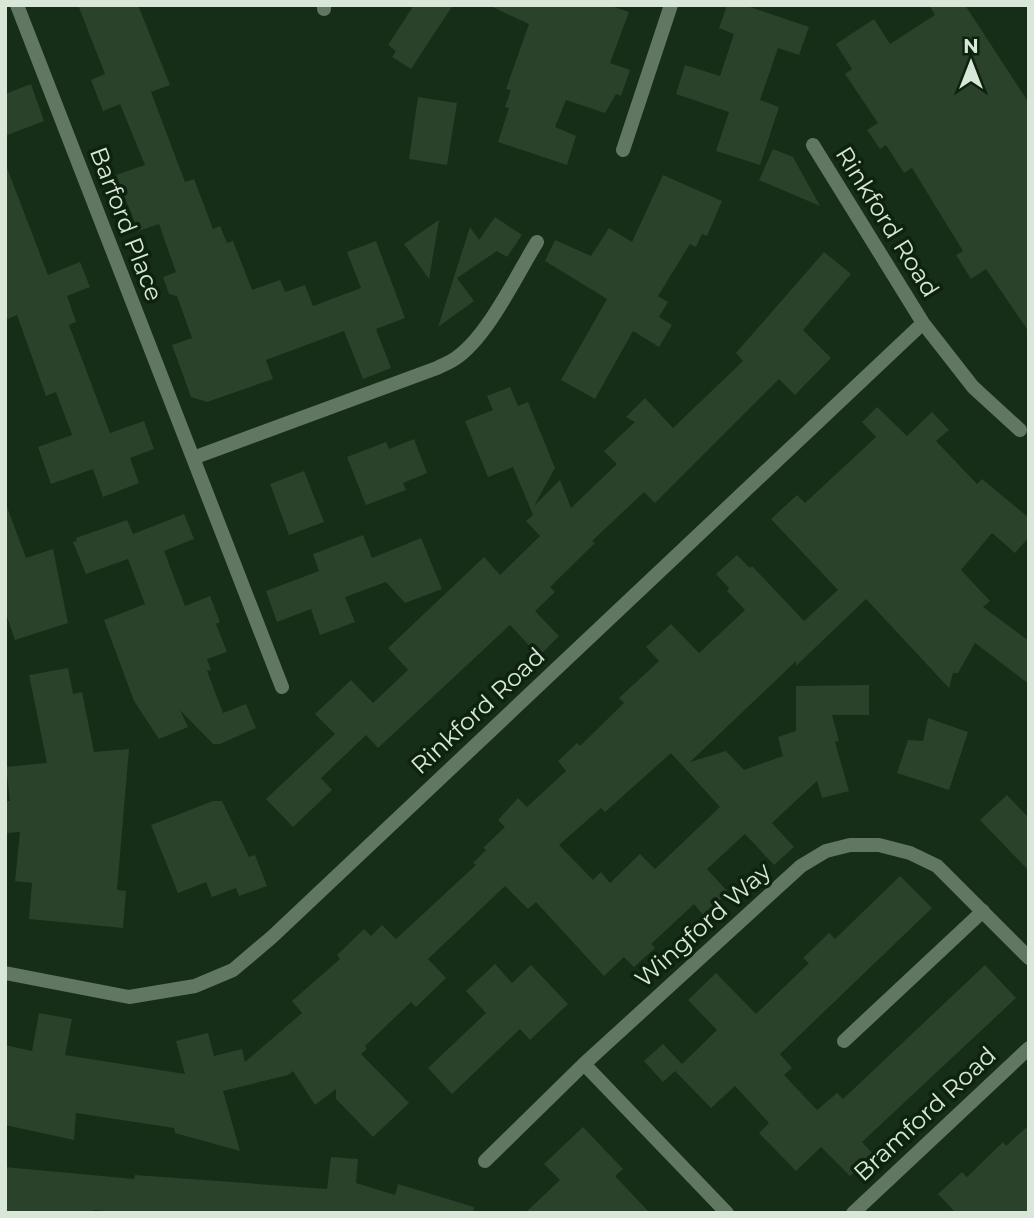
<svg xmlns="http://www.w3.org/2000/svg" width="1034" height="1218" viewBox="0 0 1034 1218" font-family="Montserrat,sans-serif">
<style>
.building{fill:#2a412a;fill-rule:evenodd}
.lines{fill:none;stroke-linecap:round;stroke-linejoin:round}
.service{stroke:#627762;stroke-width:14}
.minor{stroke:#627762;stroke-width:14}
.labels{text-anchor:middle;stroke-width:7;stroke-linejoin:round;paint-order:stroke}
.street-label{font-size:24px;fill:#d9e7d9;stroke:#0d230e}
</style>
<rect width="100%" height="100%" fill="#162d17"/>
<!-- building -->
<path class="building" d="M 78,5 L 138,5 L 170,85 L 151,92 L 185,182 L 194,179 L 213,229 L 220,226 L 227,243 L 233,241 L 252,290 L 280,280 L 285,292 L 305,285 L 313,306 L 361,288 L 347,252 L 376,241 L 405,318 L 376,329 L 391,368 L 363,379 L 344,331 L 266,360 L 273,379 L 207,402 L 191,397 L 172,345 L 192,338 L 177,296 L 169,294 L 163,277 L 176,272 L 159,224 L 138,231 L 116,175 L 145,165 L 120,104 L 103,111 L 91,80 L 105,74 Z
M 414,5 L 453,5 L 411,69 L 392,57 L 396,51 L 388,45 Z
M 488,5 L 608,5 L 629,12 L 610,63 L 630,70 L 621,96 L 616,94 L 605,113 L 566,100 L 555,127 L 576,136 L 567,165 L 498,142 L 509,108 L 505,107 L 511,90 L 506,89 L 529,24 Z
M 727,5 L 744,5 L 809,27 L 799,55 L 778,48 L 760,100 L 779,107 L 760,165 L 716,151 L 729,112 L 676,94 L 685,65 L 720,76 L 734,34 L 719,28 Z
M 929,5 L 965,5 L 1029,103 L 1029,332 L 986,269 L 971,279 L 956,255 L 963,251 L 912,168 L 904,173 L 886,145 L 880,149 L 867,130 L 878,123 L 845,74 L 852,69 L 836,44 L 874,19 L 890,44 L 935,15 Z
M 31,84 L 44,121 L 5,136 L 5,94 Z
M 418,97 L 457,103 L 447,165 L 409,159 Z
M 773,149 L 793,157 L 820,206 L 759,180 Z
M 5,168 L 7,168 L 48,275 L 80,262 L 90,287 L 67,296 L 76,322 L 69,325 L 110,433 L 144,421 L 154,449 L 130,458 L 139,483 L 103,497 L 93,469 L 51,484 L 38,447 L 72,435 L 56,392 L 46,396 L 17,315 L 5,320 Z
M 663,175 L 722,201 L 707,236 L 702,234 L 696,247 L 690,244 L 658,296 L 668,302 L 659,317 L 672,325 L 659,347 L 633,331 L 595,399 L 561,380 L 607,299 L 545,261 L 555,240 L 591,256 L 609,228 L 632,242 Z
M 495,217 L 522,235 L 507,257 L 497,251 L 457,278 L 474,301 L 438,327 L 470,227 L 479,240 Z
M 439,220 L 429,279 L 404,244 Z
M 824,252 L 851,274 L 803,330 L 831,358 L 795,395 L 779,379 L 655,503 L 644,492 L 592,541 L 595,543 L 550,587 L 555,592 L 535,611 L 559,636 L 539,656 L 510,625 L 378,748 L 366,735 L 321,778 L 332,790 L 293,827 L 266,799 L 335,734 L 315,714 L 351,680 L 373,703 L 408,670 L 388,648 L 484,557 L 500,575 L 540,536 L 526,521 L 533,515 L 513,467 L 488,477 L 465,421 L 493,410 L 487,396 L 510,387 L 518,406 L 528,402 L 555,468 L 534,506 L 560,480 L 571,508 L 617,464 L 604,451 L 635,422 L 626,417 L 645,398 L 673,428 L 743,361 L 736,353 Z
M 877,407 L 907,436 L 932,412 L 949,430 L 936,441 L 977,484 L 982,479 L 1029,518 L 1029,537 L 1015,553 L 992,533 L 961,570 L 990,601 L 983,607 L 1029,641 L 1029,684 L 975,643 L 958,673 L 953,673 L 949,688 L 866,599 L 796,666 L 796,661 L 690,762 L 726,751 L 744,770 L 783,756 L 778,737 L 796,731 L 796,686 L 869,685 L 869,715 L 832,715 L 839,741 L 835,742 L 849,791 L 822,798 L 817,781 L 772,823 L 794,847 L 774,865 L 745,834 L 707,869 L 728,892 L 703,915 L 694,904 L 651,944 L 655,948 L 634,967 L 624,957 L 604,976 L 536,902 L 528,909 L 505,886 L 428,959 L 446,978 L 416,1007 L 411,1002 L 365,1046 L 367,1049 L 361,1054 L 409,1103 L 373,1137 L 336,1099 L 336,1089 L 315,1105 L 293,1071 L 288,1075 L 223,1091 L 240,1151 L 175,1133 L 174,1128 L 76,1113 L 74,1140 L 5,1125 L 5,1045 L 32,1051 L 39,1013 L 72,1019 L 65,1055 L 185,1074 L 176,1041 L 208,1033 L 214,1056 L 242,1049 L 245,1062 L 302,1013 L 292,1001 L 340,959 L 337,955 L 364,929 L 371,936 L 382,925 L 396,939 L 476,865 L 473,863 L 486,850 L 483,848 L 505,827 L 498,820 L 518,798 L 527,807 L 566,771 L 558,761 L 577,743 L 580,746 L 624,703 L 619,698 L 659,661 L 646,647 L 671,624 L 699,653 L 745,610 L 727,591 L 729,588 L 716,574 L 737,555 L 750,568 L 752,566 L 804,621 L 838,590 L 771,519 L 797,495 L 805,503 L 876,437 L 862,422 ZM 671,753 L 720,807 L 655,869 L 640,854 L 610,883 L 601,872 L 593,880 L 559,845 L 601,808 L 605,812 Z
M 414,439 L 427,473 L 403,483 L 406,490 L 366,505 L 347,457 L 386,442 L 389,449 Z
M 304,471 L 324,522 L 289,535 L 270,484 Z
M 7,507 L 26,558 L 53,549 L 68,623 L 15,640 L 5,611 L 5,508 Z
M 184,514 L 194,539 L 164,551 L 185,606 L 210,596 L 220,622 L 216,624 L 227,652 L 207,659 L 211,670 L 207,671 L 223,713 L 246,704 L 256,728 L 220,744 L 213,744 L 180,710 L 188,727 L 159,739 L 134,701 L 104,620 L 145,604 L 128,559 L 86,574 L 73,542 L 77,541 L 76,538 L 127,520 L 133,534 Z
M 363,535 L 372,558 L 421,538 L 442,589 L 405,603 L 386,582 L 345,597 L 355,622 L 320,635 L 311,609 L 277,622 L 266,591 L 319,571 L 313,554 Z
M 68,668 L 73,694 L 82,692 L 94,752 L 129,749 L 117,890 L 126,891 L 123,928 L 29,919 L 32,883 L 15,881 L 20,832 L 7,833 L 6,801 L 10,801 L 6,767 L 47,763 L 29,675 Z
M 928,718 L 968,732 L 949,790 L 897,773 L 908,740 L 923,741 Z
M 1007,795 L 1029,818 L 1029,871 L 980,820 Z
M 213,801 L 222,801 L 249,857 L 255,855 L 267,886 L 239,896 L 236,888 L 212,897 L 206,882 L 178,893 L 151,825 Z
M 900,876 L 932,908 L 780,1054 L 792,1068 L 784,1075 L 817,1110 L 837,1093 L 843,1099 L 985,965 L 1016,998 L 862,1142 L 873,1154 L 850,1176 L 821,1147 L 796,1171 L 759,1133 L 769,1123 L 735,1086 L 711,1108 L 675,1071 L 663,1082 L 644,1061 L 663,1044 L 682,1064 L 717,1030 L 688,1000 L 716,973 L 756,1014 L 809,963 L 803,958 L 829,933 L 835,939 Z
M 495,964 L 512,983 L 531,965 L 568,1004 L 530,1040 L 520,1029 L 452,1094 L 428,1068 L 486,1013 L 466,991 Z
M 1029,1125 L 1029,1213 L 956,1213 L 938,1194 L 962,1172 L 967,1177 L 1003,1142 L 1006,1146 Z
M 583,1127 L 623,1169 L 615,1176 L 650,1213 L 525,1213 L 560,1180 L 544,1164 Z
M 331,1157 L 358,1159 L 356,1183 L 395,1195 L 398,1184 L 474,1207 L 473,1213 L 131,1213 L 93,1210 L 93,1213 L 5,1213 L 5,1167 L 134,1179 L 135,1175 L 327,1189 Z"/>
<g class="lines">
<!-- service -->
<path class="service" d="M 324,5 L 324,9
M 844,1041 L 983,911"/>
<!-- minor -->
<path class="minor" d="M 17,5 L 282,687
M 813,145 L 923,323 L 973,387 L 1020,430
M 623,150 L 671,5
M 193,458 L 437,368 C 443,365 451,362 456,358 C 488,336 516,276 537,242
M 5,973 L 129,997 L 195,986 L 233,970 L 272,937 L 923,323
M 485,1161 L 584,1064
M 727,1213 L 584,1064 L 801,866 L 826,851 L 850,845 L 879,845 L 910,853 L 937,866 L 1029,958
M 853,1213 L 1029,1048"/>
</g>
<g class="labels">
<!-- street labels -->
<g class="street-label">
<text transform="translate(887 222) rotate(58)" y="8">Rinkford Road</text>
<text transform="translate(126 224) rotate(69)" y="8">Barford Place</text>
<text transform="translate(478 711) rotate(-43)" y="8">Rinkford Road</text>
<text transform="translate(703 925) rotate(-42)" y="8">Wingford Way</text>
<text transform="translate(925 1114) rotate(-43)" y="8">Bramford Road</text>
</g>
</g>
<!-- border -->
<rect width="1034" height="1218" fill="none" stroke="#d9e7d9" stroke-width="14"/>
<!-- north arrow -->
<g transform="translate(971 63)" stroke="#0d230e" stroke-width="5" paint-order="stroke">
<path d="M0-5L12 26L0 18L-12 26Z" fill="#d9e7d9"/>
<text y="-10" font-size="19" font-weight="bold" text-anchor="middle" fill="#d9e7d9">N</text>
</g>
</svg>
